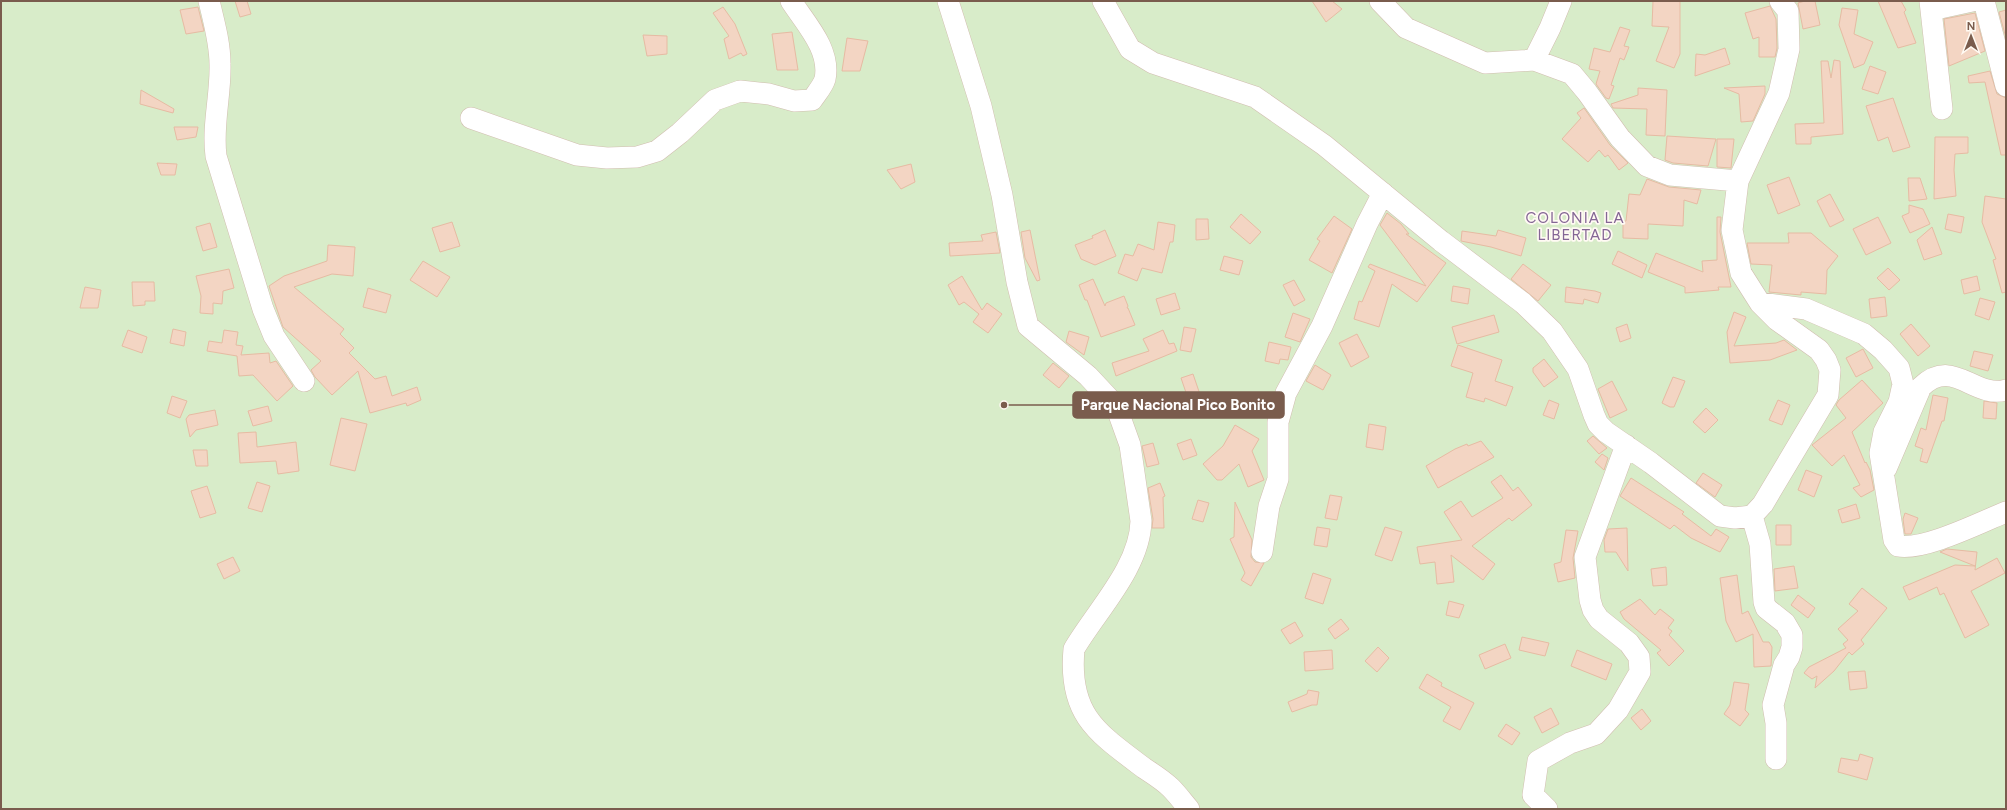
<svg xmlns="http://www.w3.org/2000/svg" width="2007" height="810" viewBox="0 0 2007 810" font-family="Figtree,sans-serif">
<style>
.green{fill:#d8ecc9}
.building{fill:#f3d5c3;stroke:#e6bba3}
.lines{fill:none;stroke-linecap:round;stroke-linejoin:round}
.minor-casing{stroke:#d1beb0;stroke-width:22}
.minor{stroke:#fff;stroke-width:21}
.labels{text-anchor:middle;stroke-width:3.5;stroke-linejoin:round;paint-order:stroke}
.neighbourhood-label{font-size:15px;letter-spacing:1px;fill:#846695;stroke:#fffaf3}
.leader{fill:none;stroke:#7a5c4d;stroke-width:1.5}
.callout-dot{fill:#7a5c4d;stroke:#fffaf3;stroke-width:1.5}
.callout{fill:#7a5c4d;stroke:#7a5c4d;stroke-width:1.5}
.callout-label{font-size:15px;text-anchor:middle;font-weight:bold;fill:#fff}
</style>
<rect width="100%" height="100%" fill="#fdf6ec"/>
<!-- green -->
<path class="green" d="M 1,1 L 2006,1 L 2006,809 L 1,809 Z"/>
<!-- building -->
<path class="building" d="M 235,1 L 247,1 L 251,14 L 240,17 Z
M 1312,1 L 1332,1 L 1342,9 L 1326,22 Z
M 1653,1 L 1680,1 L 1680,54 L 1674,68 L 1656,61 L 1669,27 L 1652,26 Z
M 1805,1 L 1815,1 L 1820,25 L 1803,29 L 1798,3 Z
M 1878,1 L 1901,1 L 1906,10 L 1904,12 L 1916,43 L 1898,48 Z
M 1770,6 L 1776,19 L 1777,48 L 1775,57 L 1759,57 L 1759,37 L 1753,39 L 1745,13 Z
M 198,7 L 204,31 L 186,34 L 180,10 Z
M 723,7 L 735,24 L 747,54 L 743,56 L 741,53 L 729,59 L 724,39 L 729,36 L 713,13 Z
M 1842,8 L 1858,10 L 1854,34 L 1873,42 L 1864,64 L 1854,68 L 1839,25 Z
M 2006,10 L 2006,38 L 1999,12 Z
M 1975,13 L 1985,51 L 1949,66 L 1944,19 Z
M 1620,27 L 1630,30 L 1624,46 L 1629,47 L 1624,60 L 1620,58 L 1611,85 L 1614,86 L 1609,99 L 1606,98 L 1596,84 L 1600,71 L 1589,69 L 1594,48 L 1610,52 Z
M 792,32 L 798,70 L 777,70 L 772,34 Z
M 643,35 L 667,36 L 667,54 L 647,56 Z
M 847,38 L 868,41 L 860,71 L 842,71 Z
M 1725,48 L 1730,64 L 1695,76 L 1696,54 L 1705,55 Z
M 1834,60 L 1840,61 L 1843,134 L 1811,137 L 1811,144 L 1796,144 L 1795,124 L 1824,123 L 1821,61 L 1828,61 L 1831,78 Z
M 1870,66 L 1886,72 L 1878,94 L 1862,89 Z
M 1990,71 L 1997,94 L 2006,98 L 2006,155 L 2001,155 L 1985,82 L 1969,83 L 1968,76 Z
M 1765,86 L 1765,94 L 1753,121 L 1741,122 L 1739,94 L 1724,88 Z
M 1638,88 L 1667,90 L 1665,136 L 1646,135 L 1647,109 L 1613,108 L 1611,104 L 1638,95 Z
M 141,90 L 174,109 L 173,113 L 140,104 Z
M 1893,98 L 1910,147 L 1893,152 L 1888,137 L 1878,141 L 1866,106 Z
M 1584,108 L 1610,145 L 1628,163 L 1619,170 L 1608,155 L 1605,157 L 1599,150 L 1588,162 L 1562,139 L 1581,118 L 1577,113 Z
M 174,127 L 198,127 L 196,137 L 177,140 Z
M 1667,136 L 1716,139 L 1708,166 L 1673,163 L 1665,160 Z
M 1935,137 L 1968,137 L 1968,153 L 1955,154 L 1954,170 L 1956,196 L 1934,199 Z
M 1717,139 L 1734,139 L 1731,168 L 1717,167 Z
M 157,163 L 177,164 L 175,175 L 161,175 Z
M 911,164 L 915,182 L 901,189 L 887,170 Z
M 1789,177 L 1800,205 L 1778,214 L 1767,185 Z
M 1908,178 L 1920,178 L 1927,199 L 1909,201 Z
M 1647,179 L 1669,187 L 1701,190 L 1697,204 L 1684,200 L 1683,226 L 1648,224 L 1648,239 L 1623,238 L 1623,221 L 1626,221 L 1629,194 L 1640,195 Z
M 1830,194 L 1844,220 L 1830,227 L 1817,201 Z
M 1985,196 L 2006,199 L 2006,292 L 2002,293 L 1993,260 L 1996,259 L 1982,222 Z
M 1909,205 L 1923,209 L 1930,224 L 1910,233 L 1902,216 L 1909,213 Z
M 1387,213 L 1401,224 L 1409,234 L 1406,234 L 1446,263 L 1417,302 L 1392,284 L 1379,327 L 1354,319 L 1359,301 L 1362,302 L 1375,271 L 1368,267 L 1370,264 L 1426,286 L 1380,225 Z
M 1241,214 L 1261,232 L 1250,244 L 1230,227 Z
M 1948,214 L 1964,217 L 1961,233 L 1945,229 Z
M 1334,216 L 1352,229 L 1332,273 L 1309,260 L 1320,241 L 1317,239 Z
M 1717,217 L 1721,217 L 1720,232 L 1731,287 L 1718,287 L 1719,290 L 1685,293 L 1685,287 L 1648,272 L 1656,253 L 1703,272 L 1702,261 L 1717,260 Z
M 1878,217 L 1891,243 L 1866,255 L 1853,229 Z
M 1196,219 L 1208,219 L 1209,239 L 1196,240 Z
M 452,222 L 460,246 L 440,252 L 432,228 Z
M 1158,222 L 1175,225 L 1173,242 L 1170,242 L 1162,273 L 1142,268 L 1137,281 L 1118,273 L 1125,254 L 1133,256 L 1138,244 L 1154,250 Z
M 210,223 L 217,247 L 203,251 L 196,227 Z
M 1932,227 L 1942,254 L 1924,260 L 1917,240 Z
M 1030,230 L 1040,280 L 1037,281 L 1025,258 L 1021,232 Z
M 1105,230 L 1116,256 L 1095,265 L 1081,259 L 1075,245 L 1093,238 L 1092,236 Z
M 1498,230 L 1526,238 L 1521,256 L 1491,247 L 1461,241 L 1462,231 L 1496,236 Z
M 996,232 L 1000,253 L 950,256 L 949,243 L 983,241 L 981,235 Z
M 1788,233 L 1811,233 L 1838,256 L 1827,270 L 1826,294 L 1801,292 L 1801,295 L 1769,292 L 1772,265 L 1751,264 L 1747,243 L 1789,243 Z
M 328,245 L 355,247 L 353,276 L 332,274 L 294,287 L 344,329 L 340,334 L 354,348 L 349,353 L 375,379 L 386,376 L 392,396 L 417,387 L 421,400 L 407,406 L 406,403 L 370,413 L 358,371 L 332,395 L 315,377 L 311,370 L 321,361 L 283,327 L 269,286 L 284,276 L 327,261 Z
M 1618,251 L 1647,265 L 1642,278 L 1612,264 Z
M 1224,256 L 1243,261 L 1239,275 L 1220,270 Z
M 423,261 L 450,277 L 437,297 L 410,280 Z
M 1523,264 L 1551,285 L 1538,301 L 1511,279 Z
M 1888,268 L 1900,280 L 1889,290 L 1877,278 Z
M 229,269 L 234,288 L 223,291 L 222,304 L 213,303 L 213,314 L 200,313 L 201,296 L 196,276 Z
M 962,276 L 982,310 L 987,303 L 1002,314 L 988,333 L 973,322 L 979,314 L 964,302 L 959,305 L 948,285 Z
M 1977,276 L 1980,290 L 1964,294 L 1961,280 Z
M 1093,279 L 1105,306 L 1106,303 L 1124,296 L 1128,306 L 1127,308 L 1128,308 L 1135,325 L 1101,337 L 1087,300 L 1085,300 L 1079,285 Z
M 1294,280 L 1305,300 L 1294,306 L 1283,285 Z
M 132,282 L 154,282 L 155,301 L 145,301 L 145,305 L 133,306 Z
M 1453,286 L 1470,289 L 1468,304 L 1451,301 Z
M 85,287 L 101,290 L 98,308 L 80,308 Z
M 1566,287 L 1595,291 L 1601,293 L 1598,303 L 1584,299 L 1583,304 L 1565,302 Z
M 368,288 L 391,295 L 386,313 L 363,307 Z
M 1175,293 L 1180,309 L 1161,315 L 1156,299 Z
M 1885,297 L 1887,316 L 1871,318 L 1869,299 Z
M 1980,298 L 1995,302 L 1989,320 L 1975,315 Z
M 1734,312 L 1746,317 L 1734,346 L 1776,343 L 1784,340 L 1797,350 L 1770,360 L 1730,363 L 1727,332 Z
M 1293,313 L 1310,319 L 1300,342 L 1285,337 Z
M 1494,315 L 1499,332 L 1457,344 L 1452,327 Z
M 1627,324 L 1631,338 L 1620,342 L 1616,328 Z
M 1911,324 L 1930,346 L 1918,356 L 1900,334 Z
M 1184,327 L 1196,329 L 1191,352 L 1180,350 Z
M 173,329 L 186,332 L 184,346 L 170,343 Z
M 128,330 L 147,337 L 142,353 L 122,346 Z
M 224,330 L 238,332 L 236,345 L 243,346 L 241,355 L 269,353 L 270,363 L 276,361 L 293,386 L 277,401 L 253,375 L 239,376 L 237,356 L 207,351 L 209,341 L 222,343 Z
M 1163,330 L 1169,344 L 1174,343 L 1177,351 L 1116,376 L 1112,363 L 1149,351 L 1143,339 Z
M 1069,331 L 1089,337 L 1084,355 L 1066,342 Z
M 1357,334 L 1369,357 L 1351,367 L 1339,343 Z
M 1269,342 L 1291,347 L 1288,360 L 1280,359 L 1279,364 L 1265,361 Z
M 1458,345 L 1502,360 L 1495,381 L 1513,387 L 1506,406 L 1485,398 L 1484,402 L 1466,397 L 1473,373 L 1451,366 Z
M 1863,349 L 1873,368 L 1856,377 L 1846,358 Z
M 1974,351 L 1993,355 L 1988,371 L 1970,366 Z
M 1544,359 L 1558,377 L 1544,387 L 1533,372 L 1533,368 Z
M 1053,363 L 1069,376 L 1059,388 L 1043,375 Z
M 1315,365 L 1331,375 L 1323,390 L 1306,381 Z
M 1193,374 L 1205,409 L 1193,413 L 1181,378 Z
M 1673,377 L 1685,381 L 1674,407 L 1670,407 L 1662,403 Z
M 1862,380 L 1883,403 L 1852,432 L 1865,463 L 1866,462 L 1870,470 L 1874,490 L 1861,497 L 1853,488 L 1860,485 L 1844,455 L 1832,466 L 1812,445 L 1846,418 L 1836,405 L 1839,400 Z
M 1612,381 L 1627,410 L 1610,418 L 1598,389 Z
M 1087,393 L 1101,409 L 1083,418 L 1073,400 Z
M 1933,395 L 1948,398 L 1944,421 L 1942,421 L 1927,463 L 1920,461 L 1923,449 L 1915,446 L 1921,428 L 1926,430 Z
M 172,396 L 187,401 L 180,418 L 167,413 Z
M 1549,400 L 1559,404 L 1554,419 L 1543,415 Z
M 1778,400 L 1790,405 L 1782,425 L 1769,420 Z
M 1984,401 L 1997,403 L 1996,419 L 1983,418 Z
M 268,406 L 272,421 L 253,426 L 248,411 Z
M 1706,408 L 1718,420 L 1705,433 L 1693,422 Z
M 215,410 L 218,425 L 196,430 L 190,437 L 186,419 L 189,415 Z
M 341,418 L 367,424 L 355,471 L 330,465 Z
M 1369,424 L 1386,427 L 1383,450 L 1366,447 Z
M 1235,425 L 1259,439 L 1252,451 L 1264,480 L 1248,487 L 1239,464 L 1222,480 L 1217,480 L 1203,464 L 1223,446 Z
M 256,432 L 257,447 L 296,442 L 299,471 L 278,474 L 276,461 L 240,463 L 238,433 Z
M 1593,436 L 1607,448 L 1599,454 L 1587,441 Z
M 1191,439 L 1197,455 L 1183,460 L 1177,444 Z
M 1481,441 L 1494,457 L 1438,488 L 1426,466 L 1455,449 L 1467,444 L 1468,446 Z
M 1153,443 L 1159,464 L 1147,467 L 1142,446 Z
M 193,450 L 207,450 L 208,466 L 196,466 Z
M 1602,454 L 1608,458 L 1604,470 L 1595,462 Z
M 1806,470 L 1822,476 L 1814,497 L 1798,490 Z
M 1703,473 L 1722,485 L 1715,497 L 1696,483 Z
M 1501,475 L 1513,491 L 1518,487 L 1532,505 L 1512,521 L 1509,518 L 1472,546 L 1495,564 L 1483,580 L 1451,555 L 1454,582 L 1437,584 L 1435,562 L 1420,564 L 1417,547 L 1462,540 L 1444,512 L 1461,501 L 1472,517 L 1503,498 L 1491,482 Z
M 1631,478 L 1684,512 L 1682,514 L 1711,536 L 1716,529 L 1729,537 L 1720,552 L 1691,538 L 1674,525 L 1670,529 L 1620,496 Z
M 257,482 L 270,486 L 262,512 L 248,508 Z
M 1160,483 L 1165,496 L 1163,497 L 1164,528 L 1152,528 L 1153,519 L 1148,488 Z
M 207,486 L 216,513 L 200,518 L 191,491 Z
M 1330,495 L 1342,497 L 1337,520 L 1325,518 Z
M 1198,500 L 1209,503 L 1203,522 L 1192,519 Z
M 1235,502 L 1252,540 L 1251,557 L 1255,562 L 1264,563 L 1251,586 L 1241,580 L 1245,573 L 1230,539 L 1234,537 Z
M 1856,504 L 1860,518 L 1842,523 L 1838,510 Z
M 1905,513 L 1918,518 L 1911,534 L 1905,534 L 1903,519 Z
M 1776,525 L 1791,525 L 1791,545 L 1776,545 Z
M 1317,527 L 1330,529 L 1327,547 L 1314,545 Z
M 1385,527 L 1402,532 L 1392,561 L 1375,555 Z
M 1627,528 L 1628,571 L 1616,552 L 1605,552 L 1604,540 L 1608,529 Z
M 1566,530 L 1578,531 L 1573,558 L 1575,578 L 1558,582 L 1554,564 L 1561,562 Z
M 1947,549 L 1977,552 L 1975,570 L 1997,558 L 2005,573 L 1971,591 L 1989,625 L 1965,638 L 1944,593 L 1940,595 L 1937,587 L 1909,600 L 1903,587 L 1955,565 L 1975,566 L 1940,552 Z
M 233,557 L 240,571 L 224,579 L 217,564 Z
M 1794,566 L 1798,588 L 1775,591 L 1774,569 Z
M 1666,567 L 1667,585 L 1653,586 L 1651,569 Z
M 1313,573 L 1331,579 L 1323,604 L 1305,598 Z
M 1737,575 L 1742,614 L 1748,611 L 1763,642 L 1769,642 L 1772,647 L 1771,666 L 1754,667 L 1753,634 L 1736,642 L 1726,621 L 1720,578 Z
M 1862,588 L 1887,608 L 1861,640 L 1864,644 L 1852,655 L 1849,652 L 1834,671 L 1815,688 L 1817,676 L 1812,679 L 1804,673 L 1809,667 L 1846,648 L 1843,644 L 1848,640 L 1838,629 L 1858,611 L 1849,604 Z
M 1798,595 L 1815,608 L 1808,618 L 1791,605 Z
M 1640,599 L 1655,615 L 1660,609 L 1674,620 L 1668,628 L 1672,631 L 1669,635 L 1684,651 L 1669,666 L 1657,653 L 1661,650 L 1624,619 L 1620,612 Z
M 1449,601 L 1464,605 L 1459,618 L 1446,615 Z
M 1341,619 L 1349,629 L 1335,639 L 1328,629 Z
M 1295,622 L 1303,636 L 1290,644 L 1281,630 Z
M 1522,637 L 1549,643 L 1545,656 L 1519,650 Z
M 1505,644 L 1511,658 L 1485,669 L 1479,655 Z
M 1378,647 L 1389,658 L 1377,672 L 1365,661 Z
M 1332,650 L 1333,669 L 1305,671 L 1304,652 Z
M 1577,650 L 1612,664 L 1606,680 L 1571,666 Z
M 1865,671 L 1867,688 L 1850,690 L 1848,672 Z
M 1427,674 L 1442,683 L 1441,686 L 1474,703 L 1460,730 L 1443,721 L 1451,707 L 1419,688 Z
M 1734,682 L 1749,684 L 1745,710 L 1749,714 L 1740,726 L 1724,714 L 1730,705 Z
M 1308,690 L 1319,692 L 1317,705 L 1312,705 L 1292,712 L 1288,702 L 1307,694 Z
M 1551,708 L 1559,724 L 1542,733 L 1534,717 Z
M 1642,709 L 1651,721 L 1641,730 L 1631,718 Z
M 1506,724 L 1520,733 L 1512,745 L 1498,736 Z
M 1860,754 L 1873,758 L 1867,780 L 1838,772 L 1841,758 L 1858,761 Z"/>
<g class="lines">
<!-- minor casing -->
<g class="minor-casing">
<path id="minor" d="M 209,1 C 214,22 220,43 220,64 C 221,95 212,125 216,156 L 263,309 L 274,336 L 304,381
M 948,1 L 981,106 L 1002,195 L 1017,282 L 1028,326 L 1088,376 L 1116,406 L 1130,445 L 1141,521 C 1140,567 1097,610 1074,649 C 1068,714 1096,732 1144,768 C 1153,774 1163,780 1171,788 C 1177,794 1183,802 1189,809
M 1103,1 L 1130,49 L 1153,63 L 1255,97 L 1324,145 L 1441,241 L 1523,303 L 1552,331 L 1578,369 L 1594,415 L 1598,424 L 1606,432 L 1651,463 L 1720,516 L 1735,518 L 1752,516 L 1763,504 L 1828,395 L 1830,370 L 1826,360 L 1819,350 L 1777,320 L 1760,303 L 1741,273 L 1732,230 L 1738,181 L 1779,93 L 1789,49 L 1788,11 L 1780,1
M 1380,1 L 1406,28 L 1485,63 L 1534,60 L 1572,74 L 1587,92 L 1620,138 L 1647,166 L 1670,175 L 1738,181
M 1930,1 L 1942,109
M 1984,1 L 2006,86
M 1931,10 L 1972,1
M 1534,60 L 1550,28 L 1561,1
M 471,118 L 577,155 L 607,158 L 637,157 L 657,151 L 680,133 L 715,100 L 740,91 L 769,94 L 794,101 L 812,100 C 816,94 823,86 825,79 C 831,50 806,24 791,1
M 1760,303 L 1806,309 L 1864,334 L 1883,350 L 1899,368 L 1903,384 L 1899,402 L 1884,432 L 1880,453 L 1894,540 L 1898,546 C 1924,551 1981,522 2006,512
M 1886,469 L 1921,387 C 1953,356 1974,399 2006,390
M 1752,516 L 1760,544 L 1764,602 L 1766,608 L 1785,623 L 1792,635 L 1792,647 L 1789,657 L 1784,665 L 1773,705 L 1776,723 L 1776,759
M 1262,552 L 1269,506 L 1278,479 L 1278,422 L 1286,393 L 1322,326 L 1367,224 L 1383,193
M 1547,809 L 1533,795 L 1538,761 L 1570,743 L 1596,734 L 1618,710 L 1640,672 L 1639,657 L 1629,643 L 1599,619 L 1593,610 L 1590,600 L 1585,557 L 1626,445"/>
</g>
<!-- minor -->
<use href="#minor" class="minor"/>
</g>
<g class="labels">
<!-- neighbourhood labels -->
<g class="neighbourhood-label">
<text x="1575" y="223">COLONIA LA<tspan x="1575" dy="17">LIBERTAD</tspan></text>
</g>
</g>
<!-- callouts -->
<path class="leader" d="M1004 405L1073 405"/>
<circle class="callout-dot" cx="1004" cy="405" r="4"/>
<rect class="callout" x="1073" y="392" width="211" height="26" rx="4"/>
<g class="callout-label">
<text x="1178" y="410">Parque Nacional Pico Bonito</text>
</g>
<!-- border -->
<rect width="2007" height="810" fill="none" stroke="#7a5c4d" stroke-width="4"/>
<!-- north arrow -->
<g transform="translate(1971 36)" stroke="#fffaf3" stroke-width="3" paint-order="stroke">
<path d="M0-3L7 15L0 10L-7 15Z" fill="#7a5c4d"/>
<text y="-6" font-size="11" font-weight="bold" text-anchor="middle" fill="#7a5c4d">N</text>
</g>
</svg>
